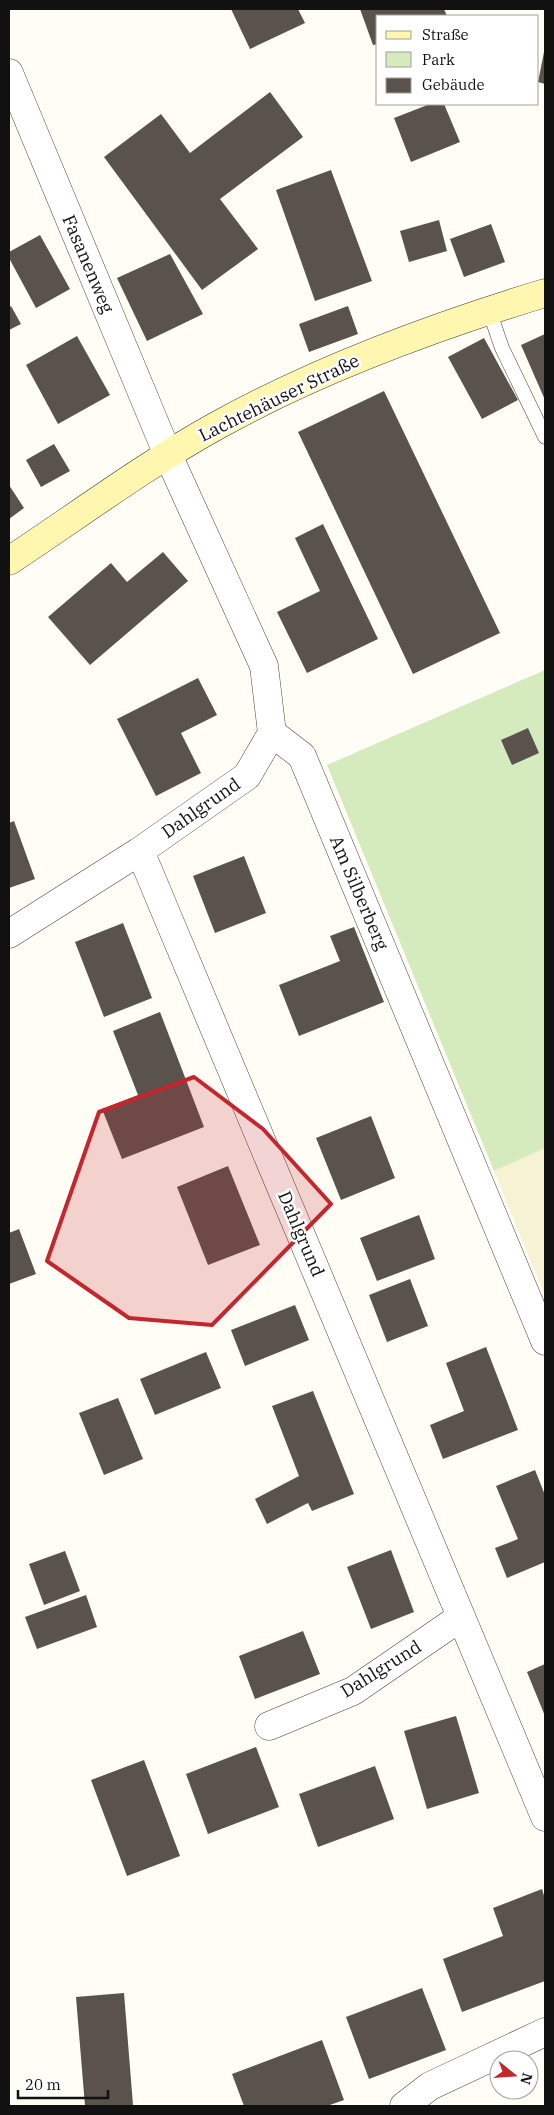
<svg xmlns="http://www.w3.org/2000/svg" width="554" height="2115" viewBox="0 0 554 2115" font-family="'IBM Plex Serif',serif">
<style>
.farmland{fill:#f6f3d4}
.green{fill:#d5ebbd}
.building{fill:#5a524d}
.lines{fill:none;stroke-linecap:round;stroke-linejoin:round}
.lane-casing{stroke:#444;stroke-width:15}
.street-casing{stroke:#444;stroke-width:29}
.secondary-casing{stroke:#333;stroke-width:29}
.lane{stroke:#fff;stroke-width:14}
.street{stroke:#fff;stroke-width:28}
.secondary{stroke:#fff6b0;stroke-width:28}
.marked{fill:#c4262e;fill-opacity:0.2;stroke:#c4262e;stroke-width:4;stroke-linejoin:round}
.labels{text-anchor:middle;stroke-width:5;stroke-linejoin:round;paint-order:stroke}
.street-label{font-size:18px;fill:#111;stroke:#fff}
</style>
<rect width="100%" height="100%" fill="#fffdf5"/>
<!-- farmland -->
<path class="farmland" d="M 545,1148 L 545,1296 L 494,1171 Z"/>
<!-- green -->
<path class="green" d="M 545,670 L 545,1148 L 494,1171 L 327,765 Z"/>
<!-- building -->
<path class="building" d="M 231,9 L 298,9 L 305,23 L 250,49 Z
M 360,9 L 444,9 L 447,16 L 378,16 L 378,44 L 373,45 Z
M 544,52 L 545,52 L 545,84 L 538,82 Z
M 270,92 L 303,137 L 220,199 L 258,249 L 202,290 L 104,157 L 161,114 L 190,153 Z
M 430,104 L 444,104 L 460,142 L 411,162 L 394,118 Z
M 331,170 L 372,281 L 315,301 L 276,190 Z
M 439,220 L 447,251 L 409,262 L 400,231 Z
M 491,224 L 505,262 L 464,277 L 450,239 Z
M 40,235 L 70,289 L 36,308 L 9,258 L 9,252 Z
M 170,254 L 203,314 L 147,341 L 117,278 Z
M 11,306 L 21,324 L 9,330 L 9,308 Z
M 348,306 L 358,334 L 309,352 L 299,324 Z
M 545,334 L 545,400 L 521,345 Z
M 77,336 L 110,395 L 58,424 L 26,365 Z
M 484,338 L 518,400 L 482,419 L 448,357 Z
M 384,391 L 500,633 L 413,674 L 298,432 Z
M 54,444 L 70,471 L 41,487 L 26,460 Z
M 9,485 L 24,508 L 9,519 Z
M 323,524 L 378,639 L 307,673 L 277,612 L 320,591 L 295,538 Z
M 163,552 L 188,581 L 90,665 L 48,617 L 111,563 L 127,582 Z
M 198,678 L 217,715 L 181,733 L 201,773 L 156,796 L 117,719 Z
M 528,728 L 539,753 L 512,765 L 501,740 Z
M 14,821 L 35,879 L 9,888 L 9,823 Z
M 244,856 L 266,913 L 215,933 L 193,876 Z
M 123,923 L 152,998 L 104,1017 L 75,942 Z
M 354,927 L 384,1002 L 299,1036 L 279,985 L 340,961 L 330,936 Z
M 160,1012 L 204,1127 L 122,1159 L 102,1109 L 138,1095 L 113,1031 Z
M 371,1116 L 395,1178 L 341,1200 L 316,1138 Z
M 228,1166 L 260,1245 L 208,1265 L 177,1187 Z
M 419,1215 L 435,1259 L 377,1281 L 360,1238 Z
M 19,1229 L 36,1274 L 9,1284 L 9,1233 Z
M 410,1279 L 428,1326 L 387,1342 L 369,1295 Z
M 295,1305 L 309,1340 L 245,1366 L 231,1330 Z
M 486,1347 L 518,1430 L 443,1459 L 430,1425 L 464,1411 L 446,1363 Z
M 206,1352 L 221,1388 L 155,1415 L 140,1379 Z
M 313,1391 L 354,1494 L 312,1511 L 308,1503 L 267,1524 L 255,1499 L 299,1476 L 272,1406 Z
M 118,1398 L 143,1459 L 104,1475 L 79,1413 Z
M 535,1470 L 545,1495 L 545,1562 L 507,1578 L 495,1548 L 518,1539 L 496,1486 Z
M 391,1550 L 414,1612 L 371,1629 L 347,1567 Z
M 65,1551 L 80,1591 L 44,1605 L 29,1564 Z
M 86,1595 L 97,1627 L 37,1649 L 25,1617 Z
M 303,1631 L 320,1674 L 255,1699 L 239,1656 Z
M 545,1664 L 545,1716 L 527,1672 Z
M 456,1716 L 479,1793 L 427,1809 L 404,1731 Z
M 256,1747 L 279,1807 L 208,1834 L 186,1774 Z
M 144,1760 L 180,1856 L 127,1876 L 91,1780 Z
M 375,1766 L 394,1819 L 318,1847 L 299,1794 Z
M 542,1889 L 545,1899 L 545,1981 L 462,2012 L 443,1959 L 503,1936 L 493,1908 Z
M 422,1988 L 446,2050 L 369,2079 L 346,2017 Z
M 124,1993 L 133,2105 L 85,2106 L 76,1997 Z
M 322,2040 L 344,2100 L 327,2106 L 244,2106 L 232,2074 Z"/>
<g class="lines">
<!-- lane casing -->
<g class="lane-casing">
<path id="lane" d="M 489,310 L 502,348 L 545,437"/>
</g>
<!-- street casing -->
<g class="street-casing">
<path id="street" d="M 9,73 L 168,455 L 264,666 L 272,733 L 302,756 L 545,1341
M 140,851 L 545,1817
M 9,934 L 140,851 L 247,776 L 272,733
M 269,1726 L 353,1691 L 461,1617
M 404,2106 L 430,2086 L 545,2032"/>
</g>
<!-- secondary casing -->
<g class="secondary-casing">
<path id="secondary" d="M 9,561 C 77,516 147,464 218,425 C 321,368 433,327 545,293"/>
</g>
<!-- lane -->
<use href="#lane" class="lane"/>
<!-- street -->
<use href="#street" class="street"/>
<!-- secondary -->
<use href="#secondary" class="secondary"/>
</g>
<!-- marked area -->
<path class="marked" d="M 194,1077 L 263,1129 L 331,1204 L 212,1325 L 129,1318 L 47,1261 L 99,1112 Z"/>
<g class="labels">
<!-- street labels -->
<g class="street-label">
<text transform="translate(88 264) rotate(67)" y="6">Fasanenweg</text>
<text transform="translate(279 398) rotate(-26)" y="6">Lachtehäuser Straße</text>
<text transform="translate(201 808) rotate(-35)" y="6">Dahlgrund</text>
<text transform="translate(359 893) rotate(67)" y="6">Am Silberberg</text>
<text transform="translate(301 1234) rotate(67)" y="6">Dahlgrund</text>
<text transform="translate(381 1669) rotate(-32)" y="6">Dahlgrund</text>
</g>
</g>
<!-- border -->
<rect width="554" height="2115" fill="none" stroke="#111111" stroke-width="20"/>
<!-- legend -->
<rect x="376" y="15" width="162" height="90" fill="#ffffff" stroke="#a0a0a0"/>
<rect x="386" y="31" width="25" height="8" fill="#fff6b0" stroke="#a0a0a0"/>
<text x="422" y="40" font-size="15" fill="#111111">Straße</text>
<rect x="386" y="52" width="25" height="15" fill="#d5ebbd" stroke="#a0a0a0"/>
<text x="422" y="65" font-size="15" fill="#111111">Park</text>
<rect x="386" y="78" width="25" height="15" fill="#5a524d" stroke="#a0a0a0"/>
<text x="422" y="90" font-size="15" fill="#111111">Gebäude</text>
<!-- north arrow -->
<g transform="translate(514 2075) rotate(107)"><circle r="24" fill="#ffffff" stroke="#a0a0a0"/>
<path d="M0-4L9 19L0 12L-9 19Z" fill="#c4262e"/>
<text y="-8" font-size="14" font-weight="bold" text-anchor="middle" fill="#111111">N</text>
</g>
<!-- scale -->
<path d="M18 2090v8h90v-8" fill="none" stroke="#111111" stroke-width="2.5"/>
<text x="25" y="2090" font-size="15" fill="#111111" stroke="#ffffff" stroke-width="4" paint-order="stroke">20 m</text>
</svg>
